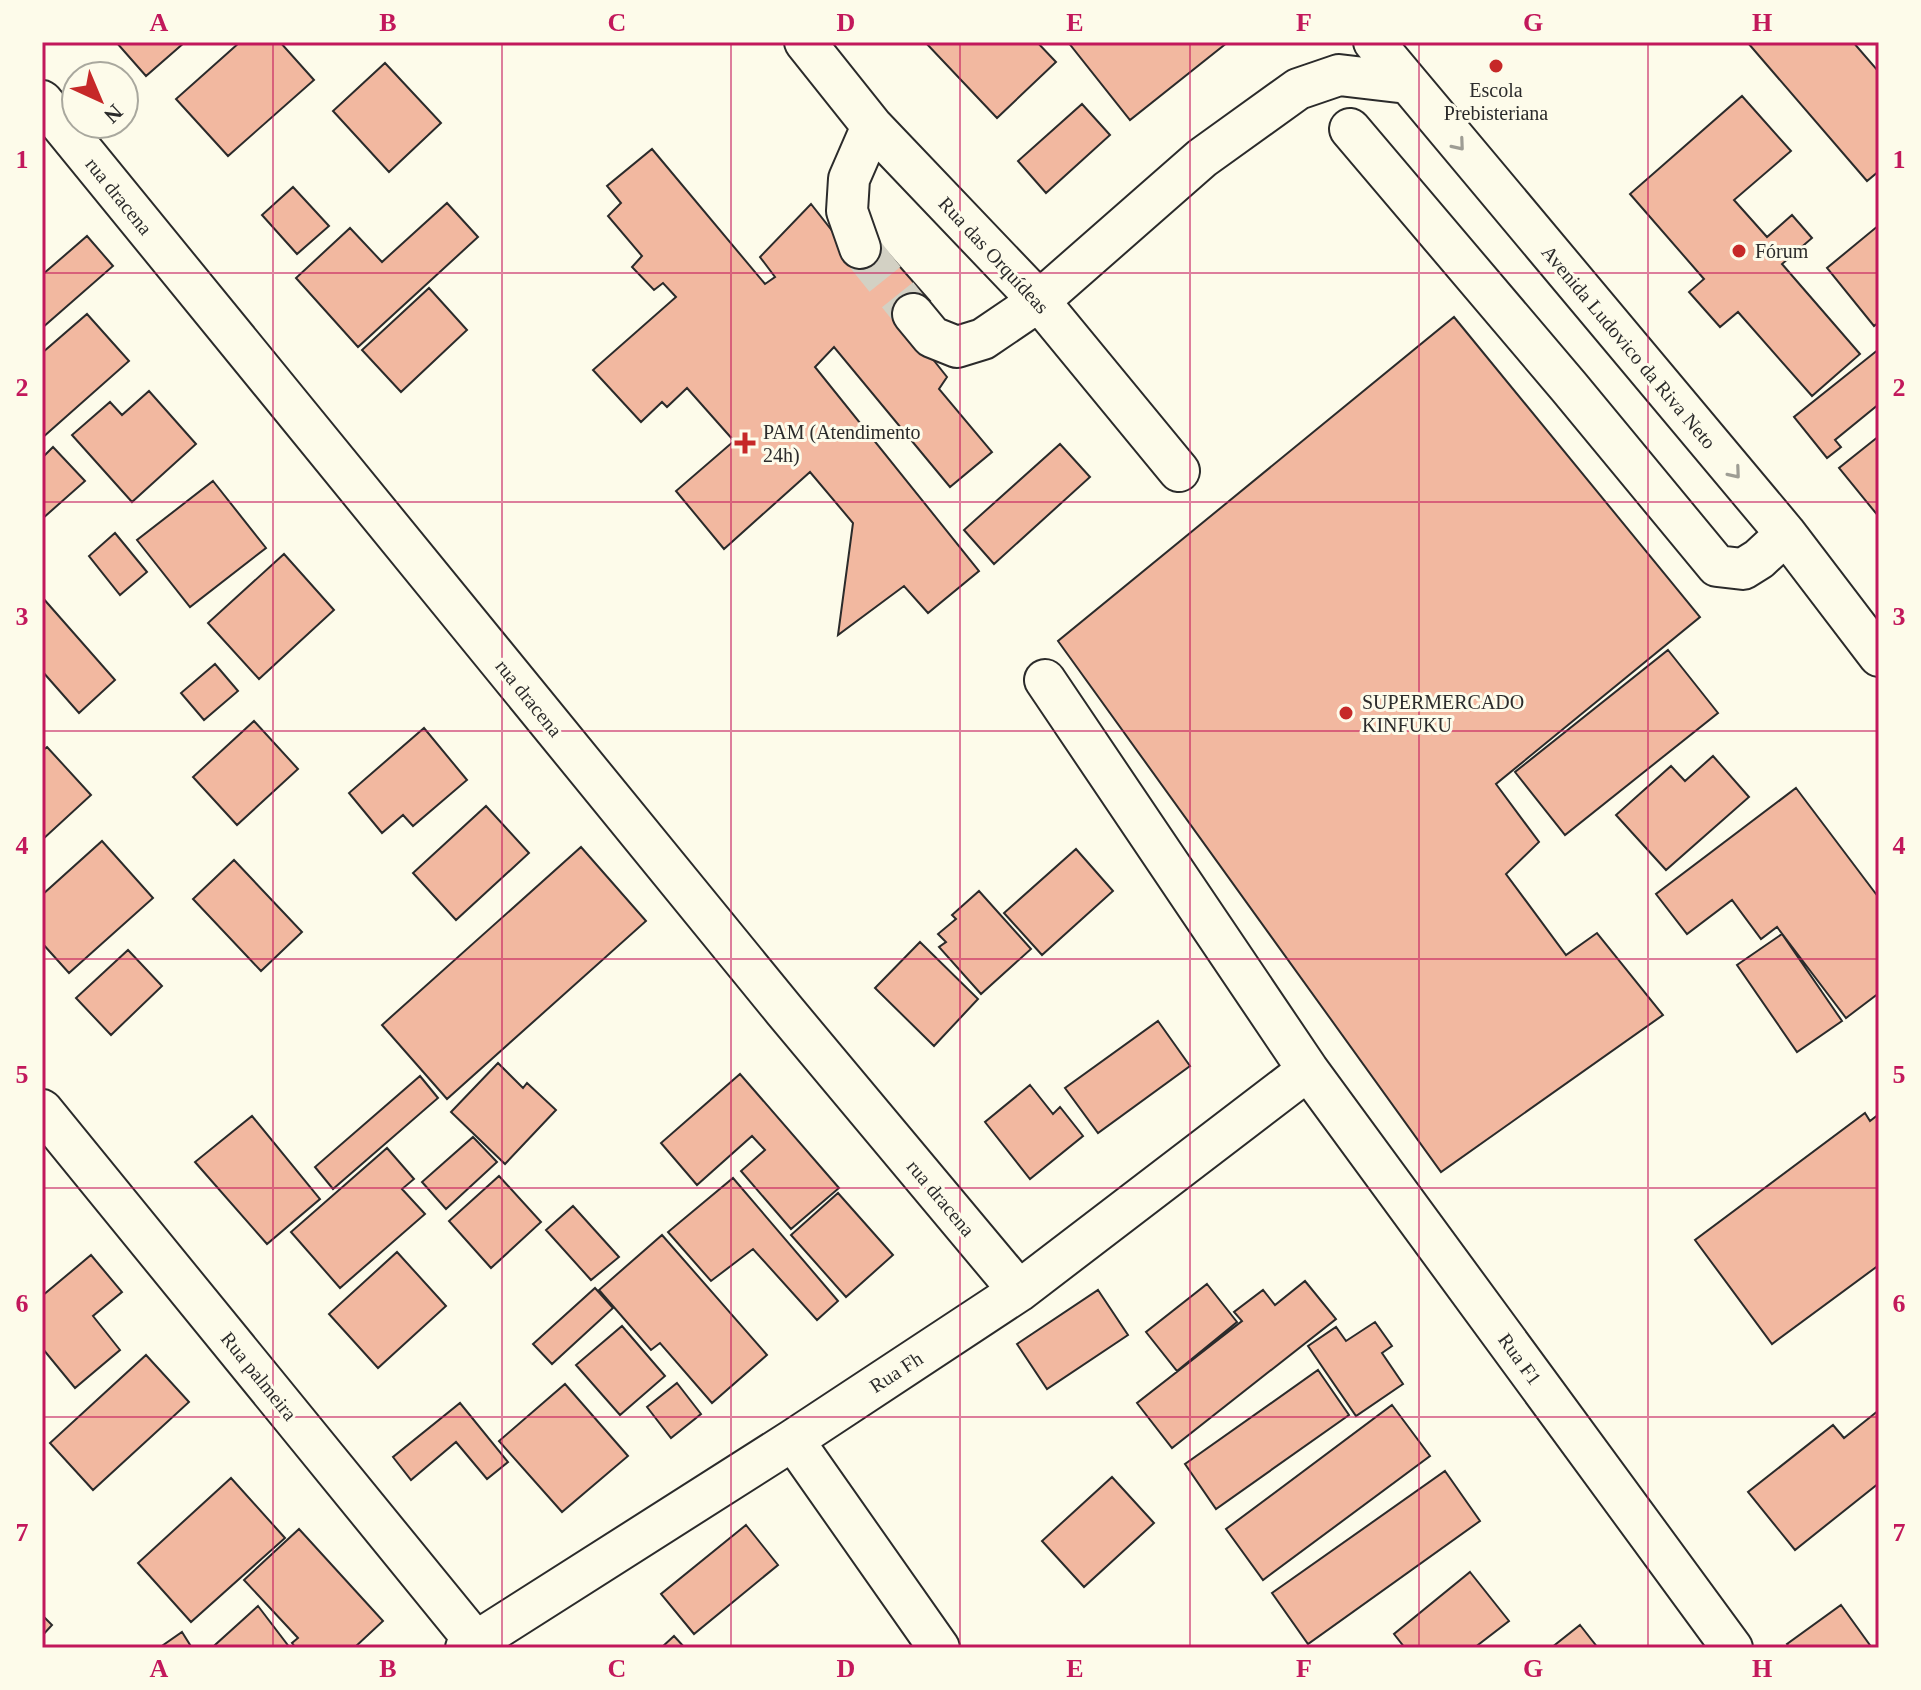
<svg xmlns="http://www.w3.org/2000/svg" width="1921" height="1690" viewBox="0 0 1921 1690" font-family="Georgia,serif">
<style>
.building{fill:#f2b8a0;stroke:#2b2b2b;stroke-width:2}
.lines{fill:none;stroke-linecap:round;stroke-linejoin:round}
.minor-tunnel{stroke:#d3d1c4;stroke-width:40;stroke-dasharray:40 20;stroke-linecap:butt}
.minor-casing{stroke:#2b2b2b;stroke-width:44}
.minor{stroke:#fdfbea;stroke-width:40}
.oneway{stroke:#9e9d94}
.grid{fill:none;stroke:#c2185b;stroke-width:2;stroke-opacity:0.55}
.poi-dot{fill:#c62828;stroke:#fdfbea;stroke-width:3}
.labels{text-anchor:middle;stroke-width:6;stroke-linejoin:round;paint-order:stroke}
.poi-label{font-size:20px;fill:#2b2b2b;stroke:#fdfbea;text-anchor:start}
.street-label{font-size:20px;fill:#2b2b2b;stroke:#fdfbea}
.neatline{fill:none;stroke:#c2185b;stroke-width:3}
.grid-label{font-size:26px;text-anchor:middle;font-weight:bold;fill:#c2185b}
</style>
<rect width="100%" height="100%" fill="#fdfbea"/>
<!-- building -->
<path class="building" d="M 116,42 L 185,42 L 146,76 Z
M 240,42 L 280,42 L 314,80 L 228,156 L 176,99 Z
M 925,42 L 1037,42 L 1056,62 L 997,118 Z
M 1068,42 L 1228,42 L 1130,120 Z
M 1749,42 L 1853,42 L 1879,72 L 1879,171 L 1867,181 L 1748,43 Z
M 385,63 L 441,123 L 389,172 L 333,111 Z
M 1742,96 L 1791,151 L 1734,200 L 1767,237 L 1792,215 L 1812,238 L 1782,264 L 1860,354 L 1812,396 L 1738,312 L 1720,327 L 1689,292 L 1704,279 L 1630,194 Z
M 1082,104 L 1110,135 L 1046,193 L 1018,161 Z
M 652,149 L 765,284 L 775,277 L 760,257 L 811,204 L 852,256 L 872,235 L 930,301 L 904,323 L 947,377 L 939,389 L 992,452 L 950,487 L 834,347 L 815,367 L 979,571 L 928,613 L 904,586 L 838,635 L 853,523 L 810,472 L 724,549 L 676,491 L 734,441 L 687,388 L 667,407 L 662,402 L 641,422 L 593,370 L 676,297 L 663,283 L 654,290 L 632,267 L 642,256 L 608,216 L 621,203 L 607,186 Z
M 293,187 L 329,226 L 297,254 L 262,215 Z
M 447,203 L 478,237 L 358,347 L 296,278 L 350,228 L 382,262 Z
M 1879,225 L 1879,322 L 1874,326 L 1827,268 Z
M 87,236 L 113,266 L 42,328 L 42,275 Z
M 429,288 L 467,330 L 401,392 L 362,350 Z
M 87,314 L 129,361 L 42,438 L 42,353 Z
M 1454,317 L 1700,617 L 1496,784 L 1539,842 L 1506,874 L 1566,955 L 1597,933 L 1663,1015 L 1441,1172 L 1058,641 Z
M 1879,349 L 1879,404 L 1835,440 L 1841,447 L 1827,458 L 1794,417 Z
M 149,391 L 196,444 L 132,502 L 72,435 L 110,402 L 122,415 Z
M 1879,436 L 1879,517 L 1839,468 Z
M 1060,444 L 1090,477 L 994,564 L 964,530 Z
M 53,447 L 85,481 L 42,519 L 42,458 Z
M 213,481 L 266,548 L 190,607 L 137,540 Z
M 115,533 L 147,572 L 120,595 L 89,556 Z
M 284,554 L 334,610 L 259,679 L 208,623 Z
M 42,597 L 115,680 L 79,713 L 42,671 Z
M 1668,650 L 1718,713 L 1565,835 L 1515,772 Z
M 215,664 L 238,691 L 204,720 L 181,693 Z
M 254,721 L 298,769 L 237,825 L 193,777 Z
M 424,728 L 467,780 L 413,826 L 403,815 L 382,833 L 349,793 Z
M 47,747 L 91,795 L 42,840 L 42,751 Z
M 1713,756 L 1749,797 L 1666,870 L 1616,815 L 1671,766 L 1685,781 Z
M 1796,788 L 1879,898 L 1879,993 L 1846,1018 L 1777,927 L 1761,939 L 1732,900 L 1687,934 L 1656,894 Z
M 486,806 L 529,853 L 456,920 L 413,873 Z
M 102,841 L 153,898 L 69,973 L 42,943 L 42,895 Z
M 581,847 L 646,921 L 447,1099 L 382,1025 Z
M 1076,849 L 1113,891 L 1042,955 L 1004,913 Z
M 234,860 L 302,932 L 261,971 L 193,899 Z
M 979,891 L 1031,949 L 981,994 L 939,947 L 946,942 L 938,934 L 956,919 L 952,915 Z
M 1782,934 L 1842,1021 L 1797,1052 L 1737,965 Z
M 920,942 L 978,999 L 934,1046 L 875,988 Z
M 128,950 L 162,986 L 111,1035 L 76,998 Z
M 1158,1021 L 1190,1066 L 1098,1133 L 1065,1088 Z
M 498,1063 L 523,1088 L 527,1083 L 556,1110 L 505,1164 L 451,1112 Z
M 740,1074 L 839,1188 L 791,1229 L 741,1171 L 765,1150 L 752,1136 L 697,1185 L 661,1143 Z
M 420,1076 L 438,1098 L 333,1189 L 315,1167 Z
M 1030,1085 L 1053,1114 L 1060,1107 L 1083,1136 L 1030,1179 L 985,1122 Z
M 1865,1113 L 1870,1121 L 1879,1114 L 1879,1265 L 1772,1344 L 1695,1240 Z
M 252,1116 L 320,1199 L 267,1244 L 195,1162 Z
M 473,1137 L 497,1162 L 446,1209 L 422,1182 Z
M 387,1148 L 414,1179 L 402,1189 L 425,1214 L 340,1288 L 291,1232 Z
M 499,1176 L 541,1222 L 491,1268 L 449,1221 Z
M 733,1178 L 838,1301 L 817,1320 L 753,1249 L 711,1281 L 668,1232 Z
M 838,1193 L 893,1255 L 846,1297 L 791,1235 Z
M 573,1206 L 619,1257 L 591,1280 L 546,1230 Z
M 662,1235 L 767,1355 L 712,1403 L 660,1343 L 651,1350 L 599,1290 Z
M 397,1252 L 446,1306 L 378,1368 L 329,1314 Z
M 91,1255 L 122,1292 L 93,1316 L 120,1350 L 75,1388 L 43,1349 L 42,1350 L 42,1296 Z
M 1305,1281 L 1336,1319 L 1172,1448 L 1137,1403 L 1242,1321 L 1234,1312 L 1263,1290 L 1275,1305 Z
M 1207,1284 L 1237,1322 L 1177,1371 L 1146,1332 Z
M 595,1288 L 613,1308 L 552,1364 L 533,1344 Z
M 1098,1290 L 1128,1335 L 1047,1389 L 1017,1344 Z
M 1375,1322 L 1392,1346 L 1382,1353 L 1403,1384 L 1356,1416 L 1308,1346 L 1336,1327 L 1346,1341 Z
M 622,1326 L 665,1376 L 620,1415 L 576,1365 Z
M 146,1355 L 189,1402 L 93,1490 L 50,1443 Z
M 1318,1370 L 1349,1415 L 1216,1509 L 1185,1464 Z
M 677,1383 L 701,1414 L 671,1438 L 647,1407 Z
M 565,1384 L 628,1456 L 562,1512 L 499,1441 Z
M 460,1403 L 508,1462 L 487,1479 L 456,1442 L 411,1480 L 393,1457 Z
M 1392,1405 L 1430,1456 L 1263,1580 L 1226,1529 Z
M 1879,1410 L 1879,1483 L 1795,1550 L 1748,1492 L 1833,1425 L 1844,1438 Z
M 1445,1471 L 1480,1521 L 1308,1644 L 1272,1593 Z
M 1112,1477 L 1154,1523 L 1084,1587 L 1042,1541 Z
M 231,1478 L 285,1538 L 191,1622 L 138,1563 Z
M 746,1525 L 778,1565 L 694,1634 L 661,1594 Z
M 299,1529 L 383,1621 L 354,1648 L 296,1648 L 292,1643 L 298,1638 L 244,1580 Z
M 1470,1572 L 1509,1621 L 1474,1648 L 1405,1648 L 1394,1634 Z
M 1841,1605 L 1872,1648 L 1790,1648 L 1787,1644 Z
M 258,1606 L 290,1648 L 217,1648 L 215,1645 Z
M 42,1615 L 52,1625 L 42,1636 Z
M 1580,1625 L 1598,1648 L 1551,1648 Z
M 182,1632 L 192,1648 L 159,1648 Z
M 674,1636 L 685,1648 L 661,1648 Z"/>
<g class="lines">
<!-- minor-tunnel -->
<path class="minor-tunnel" d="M 860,248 L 913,314"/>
<!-- minor casing -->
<g class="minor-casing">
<path id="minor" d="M 805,42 L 872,126 L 1039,301 L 1179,471
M 1374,42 L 1786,534 L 1879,656
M 42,101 L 784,1010 L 1019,1291
M 1350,129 L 1569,387 L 1717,566 L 1743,569 L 1759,559 L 1786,534
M 860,248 L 847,211 L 849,179 L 872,126
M 913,314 L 932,337 L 957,347 L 983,339 L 1039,301 L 1202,158 L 1298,89 L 1339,75 L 1407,83
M 1045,680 L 1308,1070 L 1732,1648
M 42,1110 L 475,1641
M 793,1440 L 939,1648
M 466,1648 L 793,1440 L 1019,1291 L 1308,1070"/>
</g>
<!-- minor -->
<use href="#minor" class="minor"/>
</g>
<!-- one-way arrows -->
<defs><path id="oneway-chevron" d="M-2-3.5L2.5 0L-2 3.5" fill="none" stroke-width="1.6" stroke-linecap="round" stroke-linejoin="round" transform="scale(2)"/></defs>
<g class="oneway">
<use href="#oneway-chevron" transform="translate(1459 145) rotate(50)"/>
<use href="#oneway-chevron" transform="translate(1735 473) rotate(50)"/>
</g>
<!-- grid -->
<path class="grid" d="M 273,42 L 273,1648M 502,42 L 502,1648M 731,42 L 731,1648M 960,42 L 960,1648M 1190,42 L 1190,1648M 1419,42 L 1419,1648M 1648,42 L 1648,1648M 42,273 L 1879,273M 42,502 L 1879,502M 42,731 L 1879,731M 42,959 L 1879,959M 42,1188 L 1879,1188M 42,1417 L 1879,1417"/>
<!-- markers -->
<g class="poi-dot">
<circle cx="1496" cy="66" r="8"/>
<circle cx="1739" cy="251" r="8"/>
<path d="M741 431h8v8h8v8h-8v8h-8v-8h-8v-8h8z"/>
<circle cx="1346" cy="713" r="8"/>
</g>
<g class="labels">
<!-- poi labels -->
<g class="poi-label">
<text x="1496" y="97" text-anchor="middle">Escola<tspan x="1496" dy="23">Prebisteriana</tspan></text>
<text x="1755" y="258">Fórum</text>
<text x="763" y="439">PAM (Atendimento<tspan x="763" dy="23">24h)</tspan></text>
<text x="1362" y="709">SUPERMERCADO<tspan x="1362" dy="23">KINFUKU</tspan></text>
</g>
<!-- street labels -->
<g class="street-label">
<text transform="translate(119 196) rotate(51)" y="7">rua dracena</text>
<text transform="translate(994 255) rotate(47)" y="7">Rua das Orquídeas</text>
<text transform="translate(1629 347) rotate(50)" y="7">Avenida Ludovico da Riva Neto</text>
<text transform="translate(529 698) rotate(51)" y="7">rua dracena</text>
<text transform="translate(941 1198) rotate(50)" y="7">rua dracena</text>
<text transform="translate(1520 1359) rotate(54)" y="7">Rua F1</text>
<text transform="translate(896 1372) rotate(-33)" y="7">Rua Fh</text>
<text transform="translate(259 1376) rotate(51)" y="7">Rua palmeira</text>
</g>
</g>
<!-- border -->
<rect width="1921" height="1690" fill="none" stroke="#fdfbea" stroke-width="88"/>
<!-- north arrow -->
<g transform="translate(100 100) rotate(136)"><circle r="38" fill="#fdfbea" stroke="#a9a89e" stroke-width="2"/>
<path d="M0-6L14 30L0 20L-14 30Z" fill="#c62828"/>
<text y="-12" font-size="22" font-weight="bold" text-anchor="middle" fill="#2b2b2b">N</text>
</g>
<rect x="44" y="44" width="1833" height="1602" class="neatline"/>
<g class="grid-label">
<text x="159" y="31">A</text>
<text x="388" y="31">B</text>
<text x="617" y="31">C</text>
<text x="846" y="31">D</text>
<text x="1075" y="31">E</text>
<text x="1304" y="31">F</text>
<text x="1533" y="31">G</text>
<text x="1762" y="31">H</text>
<text x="22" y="168">1</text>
<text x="1899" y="168">1</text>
<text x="22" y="396">2</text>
<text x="1899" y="396">2</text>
<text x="22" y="625">3</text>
<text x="1899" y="625">3</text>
<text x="22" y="854">4</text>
<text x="1899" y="854">4</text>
<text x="22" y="1083">5</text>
<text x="1899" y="1083">5</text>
<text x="22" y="1312">6</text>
<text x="1899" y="1312">6</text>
<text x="22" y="1541">7</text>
<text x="1899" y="1541">7</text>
<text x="159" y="1677">A</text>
<text x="388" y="1677">B</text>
<text x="617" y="1677">C</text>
<text x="846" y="1677">D</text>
<text x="1075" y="1677">E</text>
<text x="1304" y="1677">F</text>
<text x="1533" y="1677">G</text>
<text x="1762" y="1677">H</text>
</g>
</svg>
